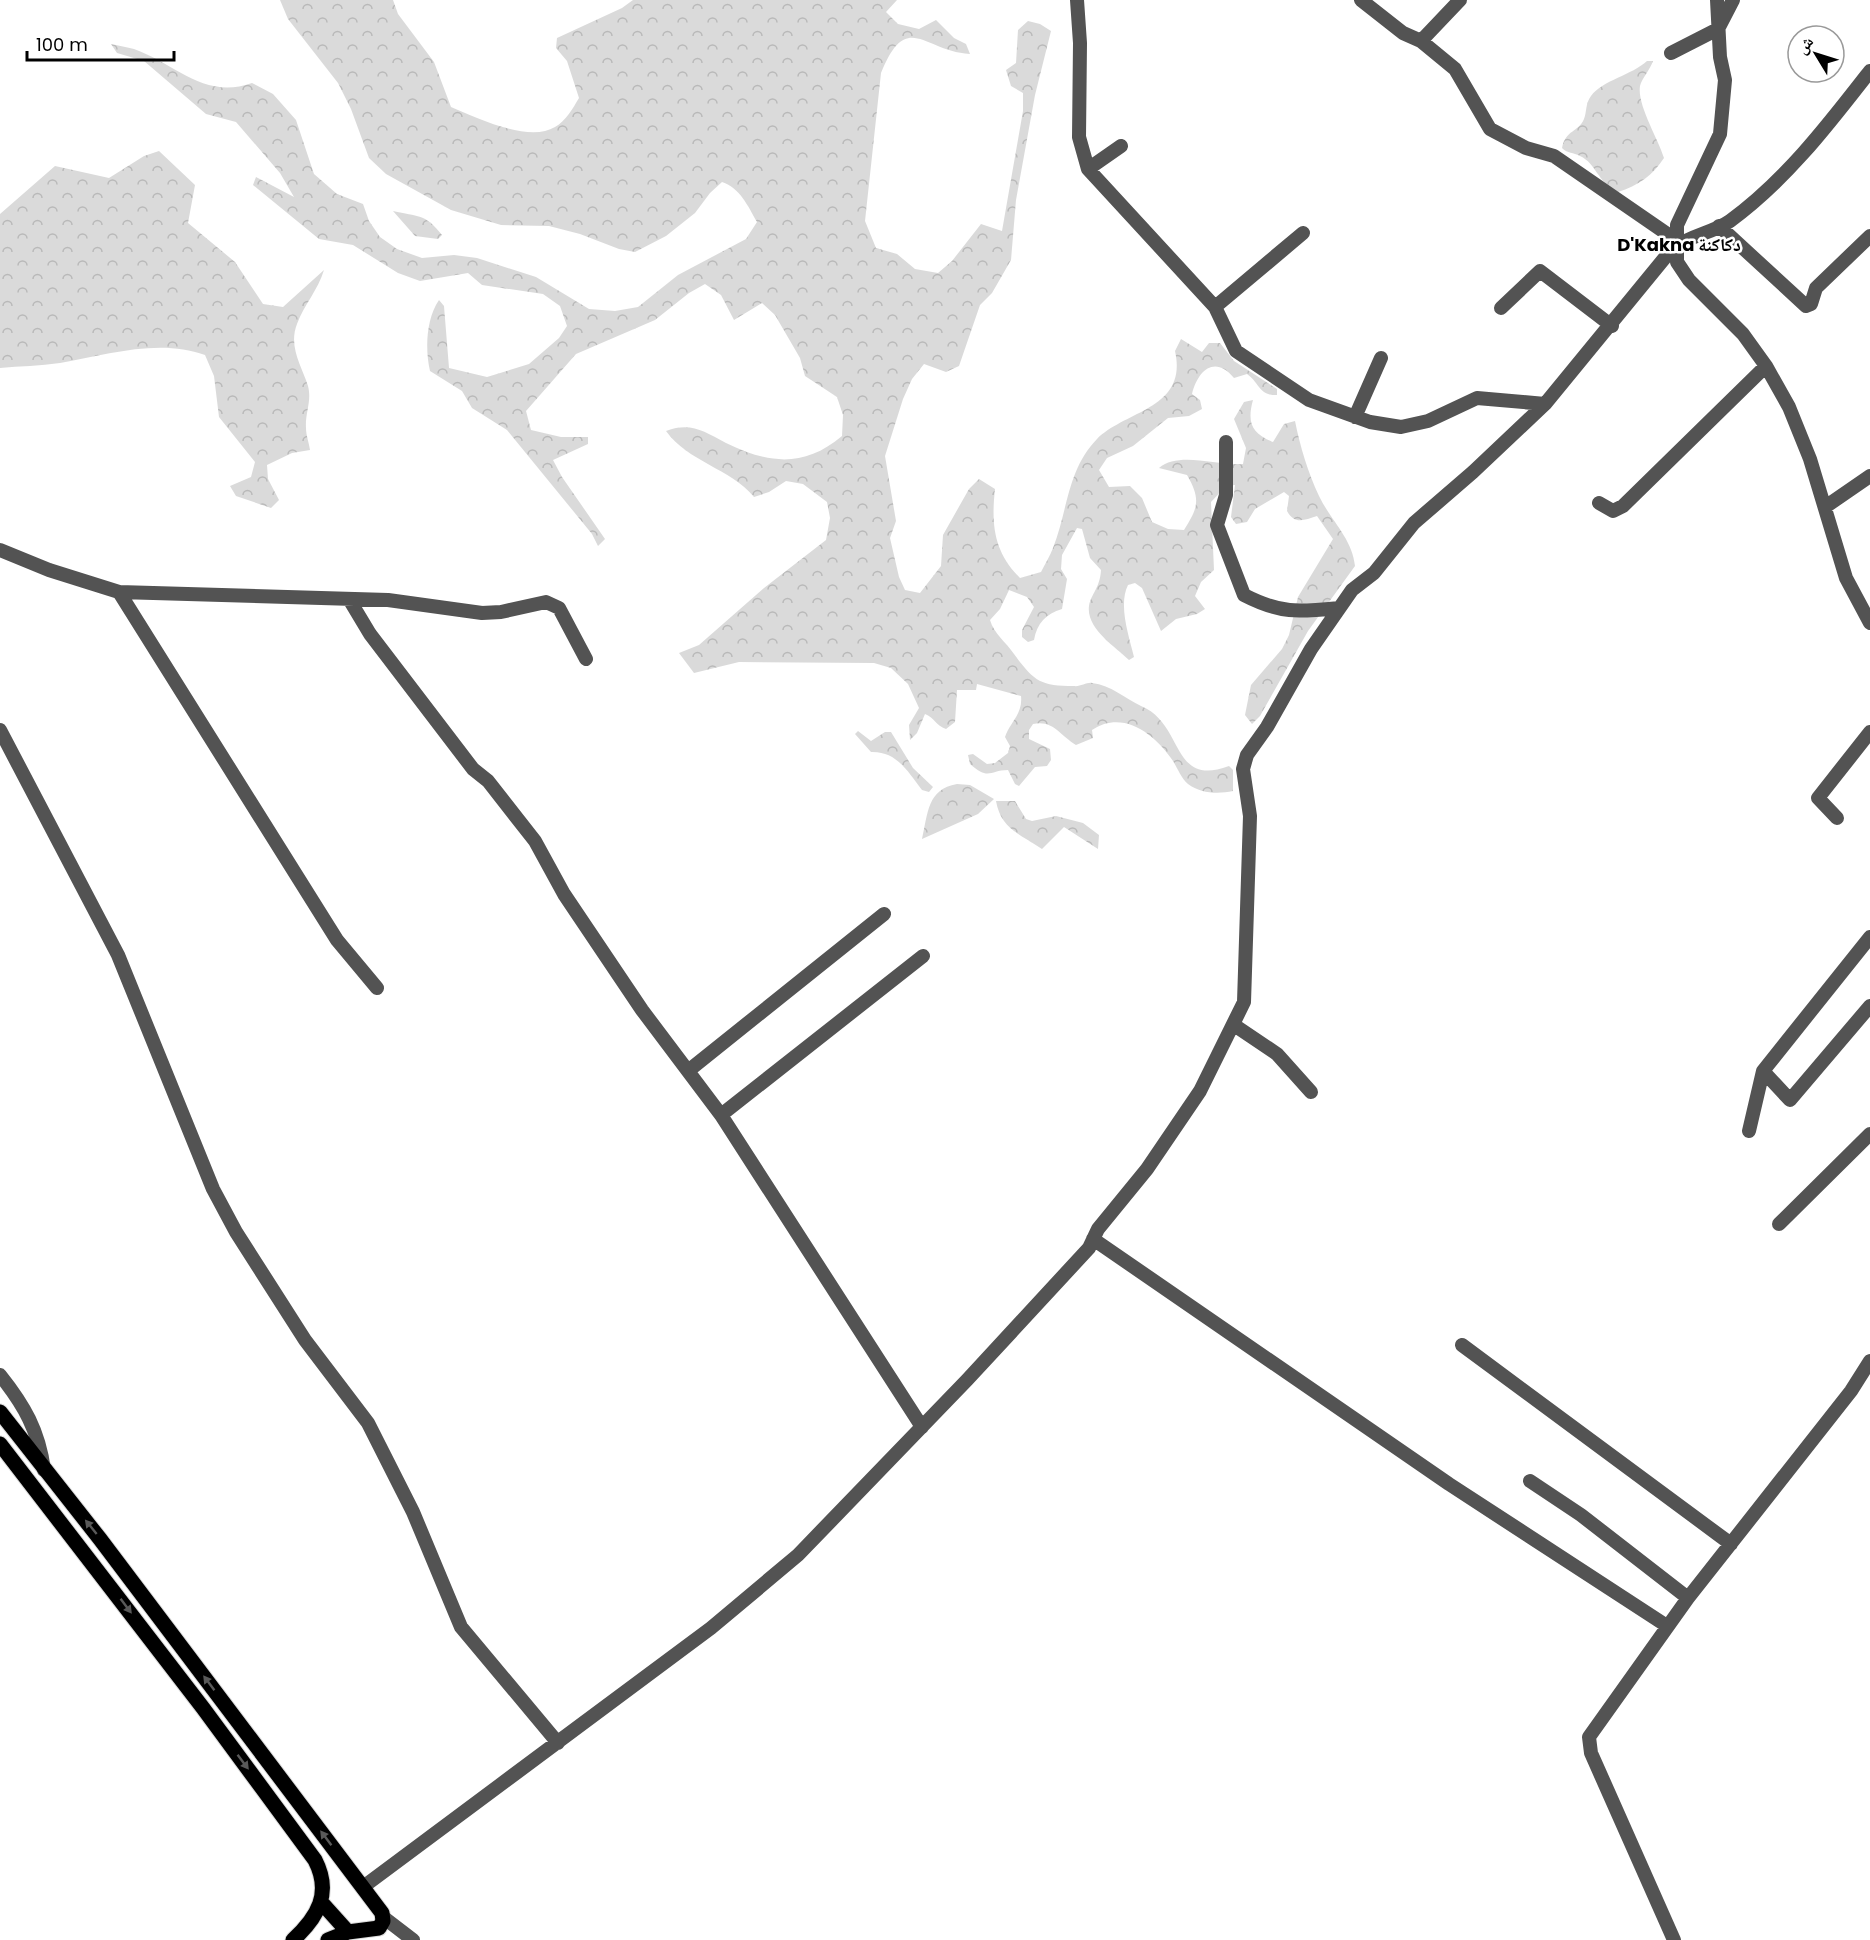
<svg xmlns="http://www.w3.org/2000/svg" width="1870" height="1940" viewBox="0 0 1870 1940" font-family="Poppins,'Noto Naskh Arabic',sans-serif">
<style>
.forest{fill:url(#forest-crowns)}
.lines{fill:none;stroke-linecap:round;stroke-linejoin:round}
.major-casing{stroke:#dbdbdb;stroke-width:17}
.minor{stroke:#535353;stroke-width:14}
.major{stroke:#000;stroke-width:15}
.oneway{fill:#595959}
.labels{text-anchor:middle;stroke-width:5;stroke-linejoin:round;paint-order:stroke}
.quarter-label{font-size:18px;font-weight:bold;fill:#000;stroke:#fff}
</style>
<defs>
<pattern id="forest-crowns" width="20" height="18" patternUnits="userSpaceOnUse" patternTransform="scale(1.5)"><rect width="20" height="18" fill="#dadada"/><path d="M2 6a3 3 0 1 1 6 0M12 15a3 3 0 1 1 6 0" fill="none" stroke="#b9b9b9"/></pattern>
</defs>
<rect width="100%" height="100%" fill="#fff"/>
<!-- forest -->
<path class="forest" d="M 280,0 L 393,0 L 398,14 L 434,62 L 451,107 C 477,118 529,143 555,127 C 566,121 573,108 579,98 L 567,61 L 556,48 L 557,38 L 622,8 L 633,0 L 897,0 L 886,12 L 898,24 L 919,29 L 936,20 L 954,38 L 966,44 L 970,54 C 923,51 907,9 881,73 L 865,221 L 876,248 L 897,254 L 915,269 L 938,273 L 952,261 L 981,224 L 1002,231 L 1023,111 L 1023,93 L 1011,86 L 1006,70 L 1016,63 L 1018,30 L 1028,21 L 1040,24 L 1051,31 L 1035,95 L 1016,200 L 1011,260 L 992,293 L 980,305 L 959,366 L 946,372 L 924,364 L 912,379 L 903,399 L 885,456 L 896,521 L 890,538 L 899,577 L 905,590 L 920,593 L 941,566 L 943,535 L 969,489 L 979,479 L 995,489 C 991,525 994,552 1020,578 L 1041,572 C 1045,564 1050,556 1053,548 C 1068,510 1067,470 1097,439 C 1126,410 1188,409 1175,351 L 1181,339 L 1202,352 L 1209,343 L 1220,343 L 1234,361 L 1277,389 L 1277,395 C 1259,396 1259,382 1247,374 L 1234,378 C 1215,355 1198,370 1192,394 L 1200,400 L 1202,409 L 1189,416 L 1168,418 L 1133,446 L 1107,458 L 1099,470 L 1109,487 L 1130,486 L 1142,498 L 1152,522 L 1168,529 L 1184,530 C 1198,508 1201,499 1187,475 L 1159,468 C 1179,451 1217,466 1243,464 L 1246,448 L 1234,419 L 1244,402 L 1253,400 C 1247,422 1251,433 1273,442 L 1284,424 L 1295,421 C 1300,446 1308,473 1319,496 C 1331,521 1352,538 1355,566 L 1308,631 L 1260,716 L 1252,724 L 1245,715 L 1251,685 L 1282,649 L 1289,635 L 1298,597 L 1333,539 L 1317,516 C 1304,520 1295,525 1287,511 L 1289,496 L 1284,492 L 1255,509 L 1247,522 L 1236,524 L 1231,517 L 1235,485 L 1226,486 L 1211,502 L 1214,570 L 1201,582 L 1195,596 L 1205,609 L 1197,614 L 1176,619 L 1161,631 L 1142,588 L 1135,583 L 1128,585 C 1118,605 1129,636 1134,657 L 1129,660 C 1116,647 1086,629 1089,606 C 1091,594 1100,588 1101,570 L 1090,558 L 1082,529 L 1077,528 L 1062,555 L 1061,569 L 1067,579 L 1062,609 C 1046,614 1037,623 1034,640 L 1028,642 L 1022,637 L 1022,630 L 1034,607 L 1027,597 L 1009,590 L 1000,609 L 990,620 C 994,634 1006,642 1014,654 C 1034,681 1040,686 1074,686 C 1080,687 1087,682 1092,683 C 1111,685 1126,699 1141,706 C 1185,724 1170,788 1229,766 L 1233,770 L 1233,791 C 1219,794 1201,794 1188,784 C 1181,778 1178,769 1173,761 C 1155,734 1123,709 1092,730 L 1093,738 L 1076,745 C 1059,735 1054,720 1033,724 L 1029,730 L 1029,739 L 1050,749 L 1051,760 L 1047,766 L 1035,767 L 1019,786 L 1015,784 L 1008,770 C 990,770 989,781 970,764 L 968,755 L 973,754 L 987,764 L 995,763 L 1008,753 L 1010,746 L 1005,737 C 1010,722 1023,714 1021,696 L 977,684 L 976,690 L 957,690 L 955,722 L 946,729 C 936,726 934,717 925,714 L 917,733 L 910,740 L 909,725 L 919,708 L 908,684 L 891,668 L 874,663 L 739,662 L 694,673 L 679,653 L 699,645 L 764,588 L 826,540 L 830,518 L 827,502 L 803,484 L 786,481 L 769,492 L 754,497 C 730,468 688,462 666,431 C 691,422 703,431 726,443 C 769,464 804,468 842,436 L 843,415 L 837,397 L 805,376 L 800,358 L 775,315 L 762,303 L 734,320 L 721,295 L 705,284 L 689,293 L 655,320 L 576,354 L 526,411 L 531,430 L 561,437 L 588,437 L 588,444 L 553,460 L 562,477 L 605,539 L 598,546 L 592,534 L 507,430 L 472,408 L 462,391 L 430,371 C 425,349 426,319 439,300 L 444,306 L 449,368 L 487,377 L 529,364 L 559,338 L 567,326 L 560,306 L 543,294 L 482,285 L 468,273 L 420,281 L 398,273 L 353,245 L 319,239 L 253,185 L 256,177 L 294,197 L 280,173 L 236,122 L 206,114 L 144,61 L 117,53 L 111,44 C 119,46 127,47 134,49 C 176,64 204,100 252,83 L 273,94 L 296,120 L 314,174 L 337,194 L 363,204 L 369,221 L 380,237 L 397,249 L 422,258 L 454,255 L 477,258 L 536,277 L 589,309 L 615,311 L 638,307 L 678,275 L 746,239 L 757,222 C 748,206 740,188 722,182 L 710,193 L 695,213 L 666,236 L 635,252 L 619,249 L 580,234 L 549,226 L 501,225 L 451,210 L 386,174 L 369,158 L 351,109 L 338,83 L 288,19 Z
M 1647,61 L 1653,61 C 1650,70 1642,78 1640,86 C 1637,105 1658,138 1664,158 C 1653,175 1638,186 1618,192 C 1596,181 1597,164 1580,156 C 1573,152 1568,154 1562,148 C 1566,129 1578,133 1584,119 C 1587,112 1585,104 1591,96 C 1603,80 1632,75 1647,61 Z
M 159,151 L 195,185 L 188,223 L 235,262 L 263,304 L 283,307 L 324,270 C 318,290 304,305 297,324 C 288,347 302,366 308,386 C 312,401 305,413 306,428 C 306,435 309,443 310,450 L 292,453 L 267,465 L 268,479 L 279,500 L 271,508 L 236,496 L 230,486 L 251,477 L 255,462 L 219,417 L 214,376 L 205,355 C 159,338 106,355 60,363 C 40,366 20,366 0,368 L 0,214 L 55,166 L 109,178 L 144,156 Z
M 393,211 C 418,217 425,213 442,235 L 438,239 L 415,236 Z
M 858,731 L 871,741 L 885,732 L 891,732 L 913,768 L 933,787 L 929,792 L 922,790 C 908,772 897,751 871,752 L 855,734 Z
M 957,784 L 970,785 L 994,799 L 978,814 L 922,839 C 928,814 927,789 957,784 Z
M 996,801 L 1015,801 L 1026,819 L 1032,821 L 1056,816 L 1083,823 L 1099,835 L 1098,849 L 1064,827 L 1042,849 C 1020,834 1001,829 996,801 Z"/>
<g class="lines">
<!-- major casing -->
<g class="major-casing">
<path id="major" d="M 0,1412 L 100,1539 L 382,1913 L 383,1921 L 379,1928 L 348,1932 L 328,1940
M 0,1444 L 203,1708 L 315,1860 C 332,1893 318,1917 293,1940
M 321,1902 L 348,1932"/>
</g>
<!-- minor -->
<path class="minor" d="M 1077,0 L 1080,43 L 1079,137 L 1088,169 L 1215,307 L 1236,351 L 1309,400 L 1370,422 L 1401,427 L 1428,421 L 1477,398 L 1545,404
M 1361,0 L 1403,33 L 1421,41 L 1455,69 L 1490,129 L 1526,148 L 1554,156 L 1676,240
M 1717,0 L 1720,57 L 1725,80 L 1720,134 L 1677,225 L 1677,262 L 1689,280 L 1743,334 L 1766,366 L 1789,407 L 1810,459 L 1846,578 L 1870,623
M 1421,41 L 1460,0
M 1671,53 L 1718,29 L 1733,0
M 1088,169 L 1121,146
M 1719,226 L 1806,306 L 1811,304 L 1816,288 L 1870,236
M 1215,307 L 1303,233
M 1501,308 L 1540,271 L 1612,326
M 1355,417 L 1381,358
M 1226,442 L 1226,495 L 1217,525 L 1244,595 C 1281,614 1298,612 1339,608
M 1599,503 L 1613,511 L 1623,506 L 1766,366
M 1825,507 L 1870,476
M 0,550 L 49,570 L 119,592 L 388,600 L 482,613 L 501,612 L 546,602 L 559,608 L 586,659
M 119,592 L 337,940 L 377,988
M 349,599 L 370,634 L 473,769 L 488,781 L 535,841 L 564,894 L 642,1010 L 721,1115 L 922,1427
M 0,730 L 118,955 L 213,1189 L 236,1232 L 305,1340 L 368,1423 L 413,1512 L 461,1627 L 558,1743
M 1837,818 L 1818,798 L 1870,732
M 1234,1025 L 1277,1054 L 1311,1092
M 688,1071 L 884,914
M 1763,1071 L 1790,1100 L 1870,1006
M 721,1115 L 923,956
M 1749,1131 L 1763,1071 L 1870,937
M 1779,1224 L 1870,1134
M 1093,1239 L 1449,1484 L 1667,1626
M 1462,1345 L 1731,1544
M 0,1375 C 24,1405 39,1431 44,1470
M 1530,1481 L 1581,1515 L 1688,1598
M 363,1887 L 711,1628 L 798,1555 L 967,1380 L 1089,1248 L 1098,1229 L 1147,1169 L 1200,1091 L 1244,1002 L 1250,816 L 1243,769 L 1247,755 L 1267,727 L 1311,649 L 1352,590 L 1374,573 L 1414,523 L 1473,472 L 1545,404 L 1672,249 C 1690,235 1713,233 1730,221 C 1786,180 1828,125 1870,71
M 383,1917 L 413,1940
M 1674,1940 L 1591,1753 L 1589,1737 L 1688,1598 L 1851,1391 L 1870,1361"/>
<!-- major -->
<use href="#major" class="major"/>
</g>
<!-- one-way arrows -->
<defs><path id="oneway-solid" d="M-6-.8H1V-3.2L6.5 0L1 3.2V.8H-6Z" transform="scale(1.5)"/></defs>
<g class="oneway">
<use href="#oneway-solid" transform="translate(91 1527) rotate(-129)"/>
<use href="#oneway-solid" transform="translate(126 1606) rotate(53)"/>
<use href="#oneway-solid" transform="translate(209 1683) rotate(-127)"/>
<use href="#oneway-solid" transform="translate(243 1762) rotate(53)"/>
<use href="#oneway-solid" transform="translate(326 1838) rotate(-127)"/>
</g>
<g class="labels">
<!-- quarter labels -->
<g class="quarter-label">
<text x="1679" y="251">D'Kakna دكاكنة</text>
</g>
</g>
<!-- north arrow -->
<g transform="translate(1816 54) rotate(308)"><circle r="28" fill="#ffffff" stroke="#999999" stroke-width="1.5"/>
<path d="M0-4.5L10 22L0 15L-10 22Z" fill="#000000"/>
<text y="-9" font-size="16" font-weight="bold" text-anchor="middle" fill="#000000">ش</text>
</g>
<!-- scale -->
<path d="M27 51v9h147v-9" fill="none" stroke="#000000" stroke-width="3"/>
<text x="36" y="51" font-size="18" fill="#000000" stroke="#ffffff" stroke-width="4.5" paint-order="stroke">100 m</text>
</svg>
